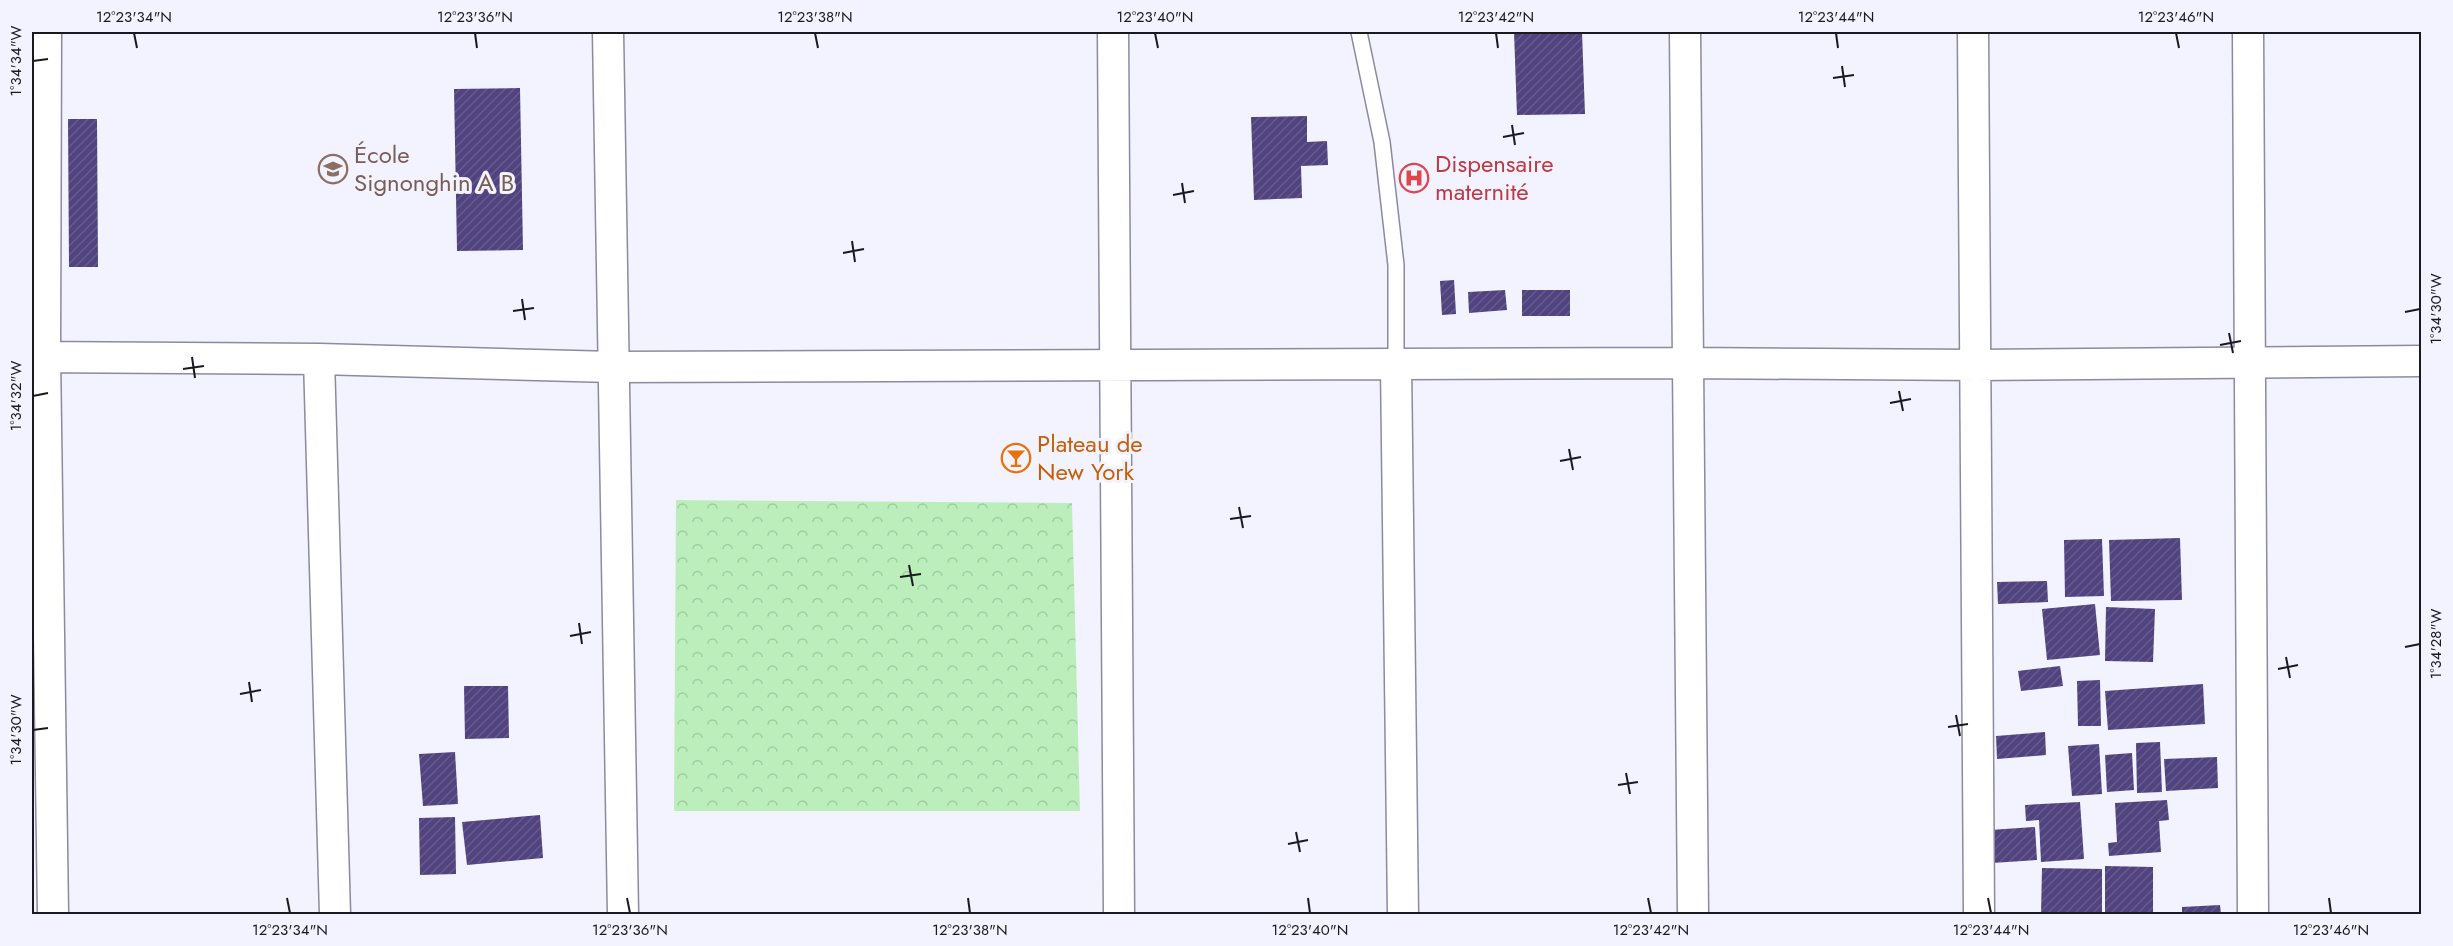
<svg xmlns="http://www.w3.org/2000/svg" width="2453" height="946" viewBox="0 0 2453 946" font-family="Jost,sans-serif">
<style>
.forest{fill:url(#forest-crowns)}
.building{fill:url(#building-hatch)}
.lines{fill:none;stroke-linecap:round;stroke-linejoin:round}
.lane-casing{stroke:#8c8a9e;stroke-width:18}
.street-casing{stroke:#8c8a9e;stroke-width:33}
.lane{stroke:#fff;stroke-width:15}
.street{stroke:#fff;stroke-width:30}
.ticks{fill:none;stroke:#1a1920;stroke-width:2}
.labels{text-anchor:middle;stroke-width:6;stroke-linejoin:round;paint-order:stroke}
.education-label{font-size:24px;fill:#785e54;stroke:#f3f2ff;text-anchor:start}
.health-label{font-size:24px;fill:#be3a42;stroke:#f3f2ff;text-anchor:start}
.food-label{font-size:24px;fill:#c56008;stroke:#f3f2ff;text-anchor:start}
.neatline{fill:none;stroke:#1a1920;stroke-width:2}
.ticks-label{font-size:15px;text-anchor:middle;fill:#1a1920}
</style>
<defs>
<pattern id="forest-crowns" width="20" height="18" patternUnits="userSpaceOnUse" patternTransform="scale(1.5)"><rect width="20" height="18" fill="#bceebb"/><path d="M2 6a3 3 0 1 1 6 0M12 15a3 3 0 1 1 6 0" fill="none" stroke="#a1cca0"/></pattern>
<pattern id="building-hatch" width="6" height="6" patternUnits="userSpaceOnUse" patternTransform="scale(1.5)"><rect width="6" height="6" fill="#504380"/><path d="M-1 1l2-2M0 6l6-6M5 7l2-2" fill="none" stroke="#655b8c"/></pattern>
</defs>
<rect width="100%" height="100%" fill="#f3f2ff"/>
<!-- forest -->
<path class="forest" d="M 676,500 L 1072,503 L 1080,811 L 674,811 Z"/>
<!-- building -->
<path class="building" d="M 1514,32 L 1582,32 L 1585,114 L 1517,115 Z
M 520,88 L 523,250 L 457,251 L 454,89 Z
M 1307,116 L 1307,142 L 1327,141 L 1328,165 L 1301,166 L 1302,198 L 1254,200 L 1251,117 Z
M 68,119 L 97,119 L 98,267 L 69,267 Z
M 1454,280 L 1456,314 L 1442,315 L 1440,281 Z
M 1505,290 L 1507,310 L 1469,313 L 1468,292 Z
M 1522,290 L 1570,290 L 1570,316 L 1522,316 Z
M 2180,538 L 2182,600 L 2111,601 L 2109,540 Z
M 2102,539 L 2104,596 L 2065,597 L 2064,540 Z
M 2047,581 L 2048,602 L 1998,604 L 1997,582 Z
M 2095,604 L 2100,655 L 2047,660 L 2042,609 Z
M 2106,607 L 2155,609 L 2153,662 L 2105,661 Z
M 2060,666 L 2063,686 L 2021,691 L 2018,671 Z
M 2100,680 L 2101,726 L 2078,726 L 2077,681 Z
M 2203,684 L 2205,724 L 2108,730 L 2105,691 Z
M 464,686 L 508,686 L 509,738 L 465,739 Z
M 2045,732 L 2046,755 L 1997,759 L 1996,736 Z
M 2160,742 L 2162,792 L 2137,793 L 2136,743 Z
M 2099,744 L 2102,794 L 2072,796 L 2068,746 Z
M 455,752 L 458,804 L 423,806 L 419,754 Z
M 2132,753 L 2134,790 L 2107,792 L 2105,755 Z
M 2217,757 L 2218,788 L 2166,791 L 2164,759 Z
M 2167,800 L 2169,820 L 2159,821 L 2161,852 L 2109,856 L 2108,843 L 2117,842 L 2115,803 Z
M 2080,802 L 2084,859 L 2041,862 L 2039,820 L 2026,821 L 2025,805 Z
M 540,815 L 543,858 L 467,865 L 462,822 Z
M 455,817 L 456,874 L 420,875 L 419,818 Z
M 2035,827 L 2037,860 L 1992,863 L 1990,830 Z
M 2105,866 L 2153,867 L 2153,914 L 2105,914 Z
M 2042,868 L 2102,869 L 2102,914 L 2041,914 Z
M 2220,905 L 2221,914 L 2182,914 L 2182,907 Z"/>
<g class="lines">
<!-- lane casing -->
<g class="lane-casing">
<path id="lane" d="M 1359,32 L 1382,142 L 1396,265 L 1396,365"/>
</g>
<!-- street casing -->
<g class="street-casing">
<path id="street" d="M 46,32 L 45,356 L 53,914
M 608,32 L 623,914
M 1113,32 L 1119,914
M 1685,32 L 1693,914
M 1973,32 L 1979,914
M 2248,32 L 2253,914
M 32,357 L 319,359 L 612,367 L 1688,363 L 1976,365 L 2422,361
M 319,359 L 335,914
M 1396,365 L 1403,914"/>
</g>
<!-- lane -->
<use href="#lane" class="lane"/>
<!-- street -->
<use href="#street" class="street"/>
</g>
<!-- ticks -->
<path class="ticks" d="M 134,33 L 137,48M 475,33 L 477,48M 815,33 L 818,48M 1155,33 L 1158,48M 1496,33 L 1498,48M 1836,33 L 1838,48M 2176,33 L 2179,48M 33,61 L 48,59M 1842,66 L 1845,87M 1833,78 L 1854,75M 1512,125 L 1515,145M 1503,137 L 1524,133M 1182,183 L 1185,203M 1173,195 L 1194,191M 852,241 L 855,262M 843,253 L 864,249M 522,299 L 525,320M 513,311 L 534,308M 2405,312 L 2420,309M 2229,333 L 2233,353M 2220,345 L 2241,341M 192,357 L 195,378M 183,369 L 204,366M 1899,391 L 1903,411M 33,396 L 48,393M 1890,403 L 1911,399M 1569,449 L 1573,470M 1560,461 L 1581,457M 1239,507 L 1243,528M 1230,519 L 1251,516M 909,565 L 913,586M 900,577 L 921,574M 579,623 L 582,644M 570,636 L 591,632M 2405,647 L 2420,644M 2286,657 L 2290,678M 2278,669 L 2298,665M 249,682 L 252,702M 240,694 L 261,690M 1956,715 L 1960,736M 1948,727 L 1968,724M 33,730 L 48,728M 1626,773 L 1630,794M 1618,785 L 1638,782M 1296,832 L 1300,852M 1288,844 L 1308,840M 287,898 L 290,913M 627,898 L 630,913M 968,898 L 970,913M 1308,898 L 1310,913M 1648,898 L 1651,913M 1988,898 L 1991,913M 2329,898 L 2331,913"/>
<!-- icons -->
<defs>
<g id="school-ring" transform="scale(1.5)"><circle r="9.5" fill="#f3f2ff" stroke="#8d6e63" stroke-width="1.5"/><path d="M0-5L7-2L0 1L-7-2ZM-4 1L0 2.5L4 1V4Q0 6-4 4Z" fill="#8d6e63"/></g>
<g id="hospital-ring" transform="scale(1.5)"><circle r="9.5" fill="#f3f2ff" stroke="#e0444e" stroke-width="1.5"/><path d="M-5-5h3v3.5h4V-5h3V5h-3V1.5h-4V5h-3Z" fill="#e0444e"/></g>
<g id="bar-ring" transform="scale(1.5)"><circle r="9.5" fill="#f3f2ff" stroke="#e8710a" stroke-width="1.5"/><path d="M-6-5H6L.8 .8V4.5H3.5V6h-7V4.5H-.8V.8Z" fill="#e8710a"/></g>
</defs>
<g fill-rule="evenodd">
<use href="#school-ring" x="333" y="169"/>
<use href="#hospital-ring" x="1414" y="178"/>
<use href="#bar-ring" x="1016" y="458"/>
</g>
<g class="labels">
<!-- education labels -->
<g class="education-label">
<text x="354" y="163">École<tspan x="354" dy="28">Signonghin A B</tspan></text>
</g>
<!-- health labels -->
<g class="health-label">
<text x="1435" y="172">Dispensaire<tspan x="1435" dy="28">maternité</tspan></text>
</g>
<!-- food labels -->
<g class="food-label">
<text x="1037" y="452">Plateau de<tspan x="1037" dy="28">New York</tspan></text>
</g>
</g>
<!-- border -->
<rect width="2453" height="946" fill="none" stroke="#f3f2ff" stroke-width="66"/>
<rect x="33" y="33" width="2387" height="880" class="neatline"/>
<g class="ticks-label">
<text x="134" y="22">12°23'34"N</text>
<text x="475" y="22">12°23'36"N</text>
<text x="815" y="22">12°23'38"N</text>
<text x="1155" y="22">12°23'40"N</text>
<text x="1496" y="22">12°23'42"N</text>
<text x="1836" y="22">12°23'44"N</text>
<text x="2176" y="22">12°23'46"N</text>
<text transform="translate(16 61) rotate(-90)" y="5">1°34'34"W</text>
<text transform="translate(2436 309) rotate(-90)" y="5">1°34'30"W</text>
<text transform="translate(16 396) rotate(-90)" y="5">1°34'32"W</text>
<text transform="translate(2436 644) rotate(-90)" y="5">1°34'28"W</text>
<text transform="translate(16 730) rotate(-90)" y="5">1°34'30"W</text>
<text x="290" y="935">12°23'34"N</text>
<text x="630" y="935">12°23'36"N</text>
<text x="970" y="935">12°23'38"N</text>
<text x="1310" y="935">12°23'40"N</text>
<text x="1651" y="935">12°23'42"N</text>
<text x="1991" y="935">12°23'44"N</text>
<text x="2331" y="935">12°23'46"N</text>
</g>
</svg>
